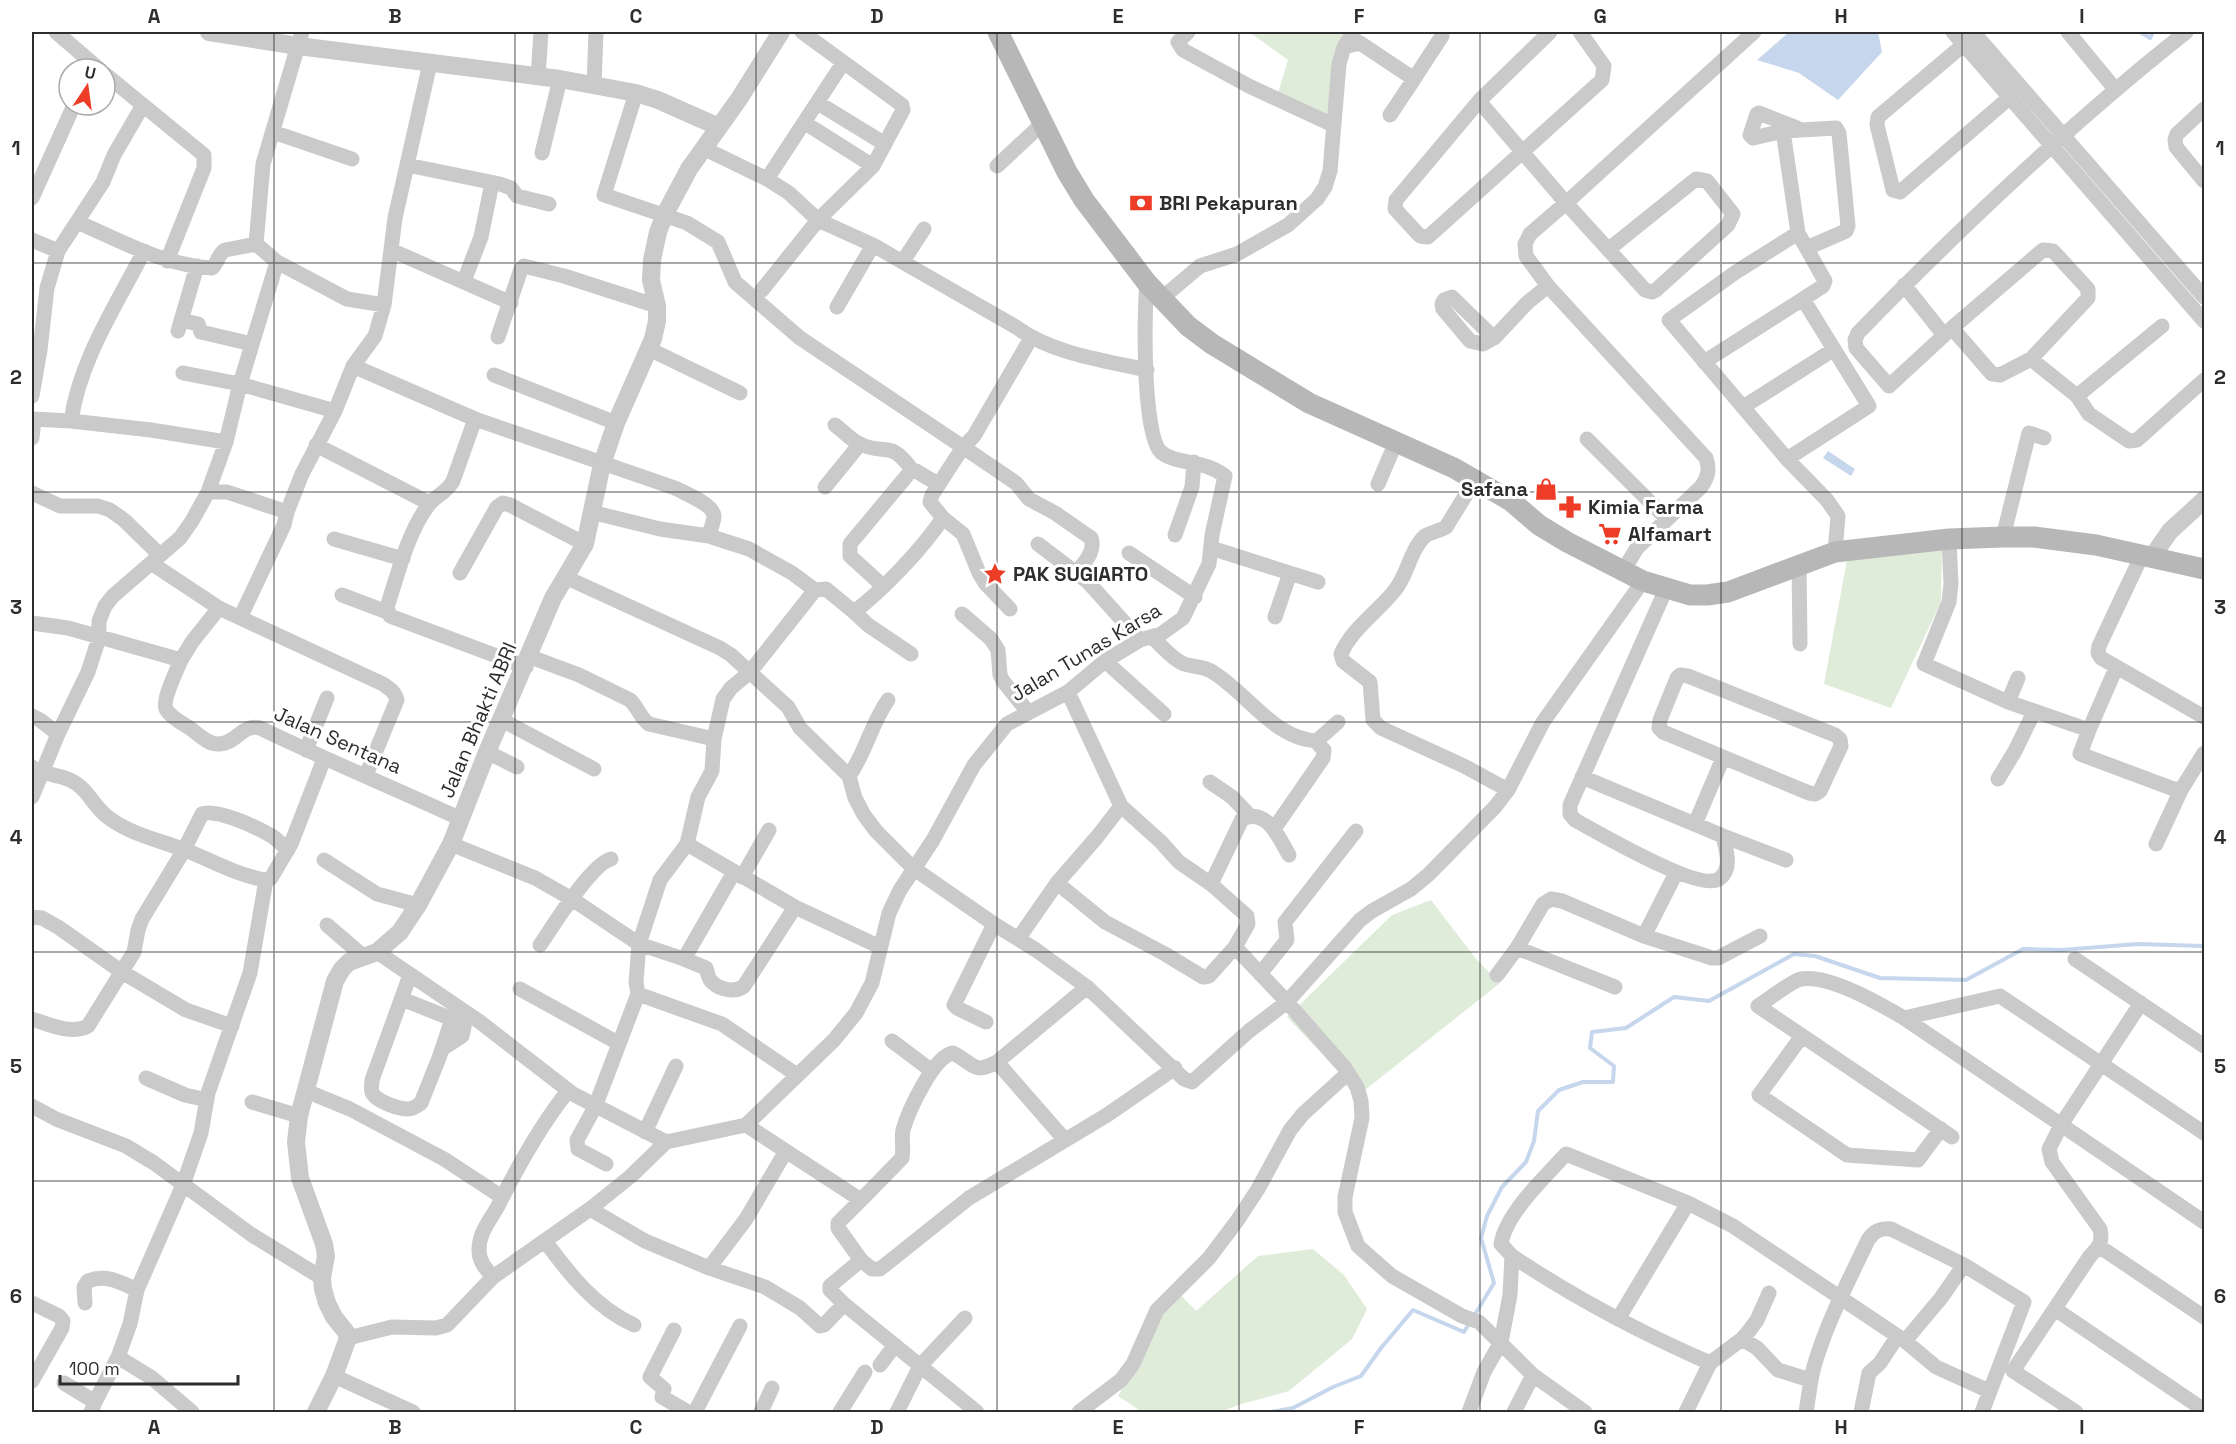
<svg xmlns="http://www.w3.org/2000/svg" width="2236" height="1444" viewBox="0 0 2236 1444" font-family="'Space Grotesk',sans-serif">
<style>
.green{fill:#e0ecda}
.water{fill:#c5d6ed}
.lines{fill:none;stroke-linecap:round;stroke-linejoin:round}
.stream{stroke:#c5d6ed;stroke-width:4}
.minor{stroke:#cacaca;stroke-width:15}
.tertiary{stroke:#cacaca;stroke-width:18}
.secondary{stroke:#b7b7b7;stroke-width:21}
.grid{fill:none;stroke:#2d2d2d;stroke-width:1.5;stroke-opacity:0.55}
.labels{text-anchor:middle;stroke-width:6;stroke-linejoin:round;paint-order:stroke}
.poi-label{font-size:20px;font-weight:bold;fill:#2d2d2d;stroke:#fff;text-anchor:start}
.street-label{font-size:20px;fill:#2d2d2d;stroke:#fff}
.neatline{fill:none;stroke:#2d2d2d;stroke-width:2}
.grid-label{font-size:20px;text-anchor:middle;font-weight:bold;fill:#2d2d2d}
</style>
<rect width="100%" height="100%" fill="#fff"/>
<!-- green -->
<path class="green" d="M 1249,32 L 1346,32 L 1331,80 L 1327,116 L 1278,93 L 1288,60 Z
M 1942,549 L 1941,602 L 1891,708 L 1824,684 L 1847,560 Z
M 1431,900 L 1476,959 L 1500,983 L 1360,1094 L 1287,1017 L 1392,915 Z
M 1313,1249 L 1344,1275 L 1367,1309 L 1352,1339 L 1289,1391 L 1238,1405 L 1221,1412 L 1142,1412 L 1118,1396 L 1144,1349 L 1153,1322 L 1177,1291 L 1196,1311 L 1258,1256 Z"/>
<!-- water -->
<path class="water" d="M 1789,32 L 1878,32 L 1882,52 L 1838,100 L 1799,73 L 1757,60 Z
M 1828,451 L 1855,469 L 1851,476 L 1823,458 Z"/>
<g class="lines">
<!-- stream -->
<path class="stream" d="M 2140,32 L 2150,38 L 2153,32
M 1474,1316 L 1494,1283 L 1481,1238 L 1487,1216 L 1502,1187 L 1526,1162 L 1534,1141 L 1538,1111 L 1559,1090 L 1583,1082 L 1613,1082 L 1614,1066 L 1590,1048 L 1592,1032 L 1626,1028 L 1674,997 L 1709,1001 L 1794,954 L 1815,956 L 1880,978 L 1966,980 L 2023,949 L 2061,950 L 2138,944 L 2204,946
M 1272,1412 L 1293,1408 L 1333,1387 L 1361,1376 L 1381,1348 L 1413,1310 L 1464,1332 L 1470,1322"/>
<!-- minor -->
<path class="minor" d="M 56,32 L 99,69
M 1188,32 L 1178,42 L 1183,50 L 1249,86 L 1333,125
M 1550,32 L 1479,101 L 1396,200 L 1395,209 L 1420,236 L 1428,237 L 1602,80 L 1604,66 L 1580,32
M 1953,32 L 2204,321
M 1973,32 L 2204,297
M 2068,32 L 2115,89
M 2186,32 C 2070,124 1961,227 1858,333 L 1855,340 L 1856,348 L 1889,386 L 1952,328 L 1992,374 L 2000,375 L 2031,359 L 2077,396 L 2089,414 L 2129,441 L 2137,440 L 2204,380
M 1975,35 L 1878,117 L 1877,125 L 1893,190 L 1900,192 L 2009,98
M 1344,47 L 1360,43 L 1414,79 L 1390,115
M 105,74 L 204,155 L 204,168 L 167,261
M 538,77 L 541,32
M 1414,79 L 1442,36
M 594,86 L 596,32
M 1479,101 L 1566,203 L 1645,290 L 1652,292 L 1656,290 L 1728,225 L 1733,214 L 1707,181 L 1696,179 L 1609,249
M 818,103 L 885,144
M 2204,109 L 2177,134 L 2175,139 L 2176,147 L 2204,181
M 805,123 L 873,166
M 1783,131 L 1753,138 L 1750,135 L 1757,114 L 1759,113 L 1797,128
M 273,132 L 352,159
M 703,148 L 767,179 L 789,193 L 818,220 L 873,245 L 1016,327 C 1053,354 1103,360 1147,370
M 542,153 L 560,79
M 407,165 L 500,184 L 511,188 L 517,196 L 549,204
M 997,166 L 1043,123
M 767,179 L 843,63
M 32,198 L 74,105
M 77,222 C 122,241 162,265 212,268 C 218,263 218,254 225,250 L 256,244
M 1798,233 L 1783,131 L 1836,128 L 1839,133 L 1848,226 L 1846,231 L 1807,248
M 32,240 L 58,251
M 256,244 L 263,164 L 302,32
M 256,244 L 277,262 L 347,299 L 384,305
M 391,250 L 511,303
M 903,261 L 924,229
M 464,281 L 481,237 L 492,183
M 1904,285 L 1944,335
M 762,290 L 818,220 L 873,166 L 903,110 L 902,105 L 802,32
M 1161,299 L 1200,266 L 1237,254 L 1288,225 L 1317,199 L 1325,187 L 1330,171 L 1339,64 L 1344,47 L 1354,32
M 837,307 L 873,245
M 181,320 L 198,324 L 201,332 L 252,344
M 1952,328 L 2043,250 L 2053,251 L 2088,289 L 2088,298 L 2031,359
M 178,331 L 197,266
M 498,337 L 521,269 L 524,266 L 564,276 L 657,306
M 1031,338 L 974,436 L 963,447 L 1016,483 L 1029,499 L 1055,513 L 1091,538 C 1096,551 1084,563 1076,573
M 1494,338 L 1452,297 L 1444,300 L 1442,304 L 1443,309 L 1470,341 L 1483,344 L 1494,338 L 1527,303 L 1548,286
M 649,349 L 740,393
M 1704,362 L 1803,299
M 353,366 L 475,419 L 675,488 C 684,493 713,504 714,516 C 714,522 710,530 709,536
M 183,373 L 240,384 L 335,411
M 494,375 L 616,423
M 32,396 L 40,350 L 47,288 L 58,251 L 103,182 L 114,155 L 143,105
M 2077,396 L 2162,326
M 1743,407 L 1833,350
M 32,419 L 71,421 L 151,430 L 226,442
M 475,419 L 453,481 C 447,493 434,496 427,507 C 407,535 398,574 387,607 L 390,616 L 526,667
M 71,421 C 80,359 116,306 144,251
M 835,425 C 843,431 850,439 858,443 C 884,457 890,438 912,470
M 32,438 L 34,420
M 1587,439 L 1667,519
M 316,445 L 429,503
M 1787,459 L 1869,406 L 1803,299 L 1823,286 L 1825,281 L 1798,233 L 1736,272 L 1669,320 L 1787,459 L 1827,500 L 1838,516 L 1835,552
M 1475,480 L 1446,527 C 1440,531 1431,532 1425,536 C 1410,550 1408,574 1395,590 C 1378,612 1352,628 1341,654 L 1343,661 L 1370,682 L 1373,720 L 1381,728 L 1464,766 L 1508,790
M 1378,484 L 1396,442
M 825,487 L 860,444
M 208,492 L 227,492 L 287,512
M 32,493 L 60,506 L 98,506 L 110,510 L 124,520 L 160,555
M 591,512 L 660,529 L 709,536 L 749,549 L 792,573 L 815,590 L 826,589 L 854,612 C 883,590 922,549 943,518 L 930,502 L 932,495 L 963,447 L 800,338 L 735,282 L 718,242 L 687,223 L 604,195 L 636,93
M 943,518 L 963,534 L 979,573 L 985,583 L 1010,609
M 1175,535 L 1192,487 L 1194,462
M 2003,537 L 2029,433 L 2044,438
M 334,539 L 403,559
M 1949,539 L 1951,584 L 1949,602 L 1924,664 L 2008,702 L 2089,730 L 2080,754 L 2171,788 L 2181,790
M 1038,544 L 1088,582 L 1140,640
M 1211,548 L 1318,582
M 1129,553 L 1195,597
M 2142,555 L 2099,646 L 2098,653 L 2101,658 L 2204,717
M 151,563 L 219,608 L 383,684 C 390,689 395,692 397,700 L 366,775
M 1799,565 L 1800,644
M 1623,571 L 1637,548 L 1701,487 C 1708,477 1710,470 1706,458 L 1548,286 L 1526,256 L 1525,244 L 1530,234 L 1566,203 L 1754,32
M 460,573 L 497,507 L 503,503 L 510,505 L 585,544
M 565,577 L 720,648 L 731,655 L 788,707 L 800,728 L 849,776 L 855,798 L 864,815 L 876,831 L 913,868 L 994,924 L 1036,950 L 1087,987 L 1184,1079 L 1192,1082 L 1249,1031 L 1287,1002 L 1360,920 L 1372,911 L 1411,889 L 1428,875 L 1495,807 L 1508,790 L 1543,722 L 1643,581
M 883,586 L 850,556 L 850,544 L 910,472 L 916,471 L 938,484
M 1666,589 L 1570,805 L 1570,814 L 1575,820 C 1597,832 1699,892 1719,879 C 1733,869 1726,850 1723,836
M 342,595 L 387,612
M 854,612 L 868,625 L 911,654
M 962,614 L 991,639 L 998,650 L 1000,675 L 1003,681 L 1028,712
M 1275,617 L 1290,573
M 240,618 L 284,525 L 287,512 L 302,474 L 335,411 L 353,366 L 375,336 L 384,305 L 395,218 L 430,63
M 32,623 L 68,628 L 181,660 C 177,670 162,700 166,709 C 170,717 184,724 191,729 C 199,735 209,745 219,744 C 236,744 243,723 260,728 C 326,760 394,788 461,819
M 1152,637 C 1162,646 1172,659 1184,664 C 1193,667 1202,666 1211,671 C 1247,692 1274,740 1318,741
M 528,656 L 579,675 L 630,700 C 638,707 640,718 649,724 L 714,739
M 181,660 L 192,642 L 219,608
M 1105,661 L 1164,714
M 1680,675 L 1688,676 L 1835,735 L 1840,739 L 1841,746 L 1820,791 L 1815,794 L 1809,793 L 1663,732 L 1659,728 L 1660,720 L 1677,678 Z
M 1068,692 L 1121,806 L 1161,842 L 1179,862 L 1211,884 L 1247,916 L 1248,924 L 1235,947 L 1287,1002 L 1345,1068 L 1357,1087 L 1361,1101 L 1362,1118 L 1345,1197 L 1345,1212 L 1358,1246 L 1392,1276 L 1462,1316 L 1479,1322 L 1533,1375 L 1585,1412
M 2008,702 L 2018,678
M 32,716 L 40,720 L 58,734
M 502,720 L 594,769
M 2089,730 L 2116,668
M 306,750 L 327,698
M 487,752 L 517,767
M 32,767 C 44,775 57,774 70,780 C 88,788 94,808 109,818 C 132,835 159,840 185,850 C 213,861 236,875 266,880
M 849,776 C 866,752 871,724 888,700
M 1582,777 L 1723,836 L 1786,860
M 1998,779 L 2015,751 L 2034,712
M 1210,782 L 1232,797 L 1249,815
M 32,797 L 58,734 L 88,672 L 99,638 L 99,621 L 105,606 L 113,596 L 180,538 L 192,521 L 208,492 L 226,442 L 240,384 L 277,262
M 1695,824 L 1723,758
M 1274,829 L 1323,758 L 1324,750 L 1319,745 L 1320,738 L 1338,722
M 451,844 L 535,878 L 572,899 L 639,944 L 684,959 L 734,872
M 687,844 L 795,907 L 880,947
M 2156,844 L 2181,790 L 2204,753
M 324,860 L 377,894 L 418,905
M 742,877 L 769,830
M 1057,883 L 1105,922 L 1165,954 L 1203,977 L 1209,976 L 1235,947
M 1211,884 L 1242,819 C 1267,807 1279,838 1289,855
M 32,917 L 42,918 L 58,927 L 122,972 L 186,1010 L 232,1026
M 327,925 L 363,956
M 1644,936 L 1676,873
M 1018,939 L 1057,883 L 1097,837 L 1121,806
M 540,945 C 553,926 591,864 611,859
M 1517,948 L 1615,987
M 377,952 L 480,1022 L 573,1094 L 666,1142 L 746,1125 L 834,1040 L 856,1013 L 872,983 L 889,913 L 900,890 L 933,840 L 974,765 L 1007,724 L 1068,692 L 1105,661 L 1140,640 L 1161,634 L 1183,618 L 1209,564 L 1212,535 L 1225,476 C 1203,459 1178,465 1162,453 C 1142,439 1144,310 1147,283
M 684,959 L 706,968 C 708,973 708,979 712,982 C 720,990 736,993 744,986 L 795,907
M 2075,959 L 2204,1046
M 1260,974 L 1287,940 L 1285,922 L 1356,831
M 410,975 L 372,1080 C 372,1085 370,1090 373,1094 C 378,1102 399,1109 408,1109 C 413,1109 417,1106 421,1103 L 439,1058 L 452,1019
M 1497,975 L 1517,948 L 1543,904 L 1551,899 L 1562,901 L 1644,936 L 1712,958 L 1718,958 L 1760,936
M 520,989 L 618,1043
M 638,994 L 722,1024 L 797,1075
M 402,999 L 452,1019 L 464,1027 L 462,1036 L 442,1049
M 1904,1018 L 2000,996 L 2204,1133
M 32,1019 C 47,1024 72,1035 88,1026 L 134,952 L 138,930 L 142,919 L 184,850 L 202,814 C 216,808 256,827 270,835 C 276,838 282,845 288,850
M 986,1022 L 957,1008 L 954,1005 L 994,924
M 1802,1036 L 1759,1095 L 1847,1155 L 1918,1160 L 1941,1129
M 892,1041 L 932,1071
M 997,1062 L 1065,1140
M 146,1078 L 185,1095 L 207,1100
M 306,1091 L 350,1109 L 444,1159 L 502,1197
M 252,1102 L 299,1116
M 32,1106 L 56,1119 L 126,1146 L 154,1163 L 252,1235 L 322,1278
M 746,1125 L 861,1200 L 838,1223 L 838,1228 L 861,1260 L 830,1286 L 830,1290 L 844,1304 L 977,1412
M 645,1132 L 676,1066
M 1952,1137 L 1758,1006 C 1769,999 1790,982 1801,979 C 1829,974 1880,1004 1904,1018 L 2204,1222
M 606,1164 L 578,1149 L 577,1140 L 595,1107 L 638,994 L 636,982 L 639,944 L 660,880 L 687,844 L 698,797 L 712,771 L 714,739 L 723,699 L 731,688 L 750,672 L 815,590
M 861,1200 L 902,1158 C 904,1148 901,1139 903,1130 C 908,1112 934,1055 953,1053 C 975,1064 972,1075 997,1062 L 1087,987
M 590,1209 L 645,1241 L 709,1268 L 765,1287 L 800,1308 L 820,1326 L 824,1325 L 844,1304
M 545,1241 C 570,1275 595,1307 634,1325
M 2100,1247 L 2204,1317
M 1512,1256 C 1575,1298 1641,1333 1710,1363
M 861,1260 L 872,1269 L 880,1269 L 969,1198 L 1107,1115 L 1175,1068
M 709,1268 L 746,1219 L 786,1151
M 493,1277 C 486,1269 479,1262 479,1250 C 479,1231 491,1220 499,1204 C 519,1164 540,1126 568,1091
M 32,1303 L 59,1316 L 63,1321 L 62,1328 L 32,1381
M 85,1303 L 84,1287 L 88,1281 C 106,1274 120,1282 137,1290
M 2055,1309 L 2204,1410
M 1618,1319 L 1688,1203
M 674,1330 L 650,1377 L 664,1389 L 662,1397 L 688,1412
M 348,1338 L 392,1327 L 436,1328 L 447,1325 L 493,1277 L 590,1209 L 631,1176 L 666,1142
M 1742,1339 L 1757,1348 L 1778,1370 L 1810,1380
M 1905,1341 L 1941,1298 L 1964,1265
M 118,1357 L 152,1378 L 192,1412
M 880,1365 L 895,1345
M 334,1376 L 413,1412
M 64,1383 L 95,1402
M 91,1412 L 95,1402 L 118,1357 L 130,1324 L 137,1290 L 183,1185 L 201,1133 L 208,1093 L 250,973 L 266,880 L 271,878 L 291,844 L 324,759
M 695,1412 L 740,1326
M 761,1412 L 772,1388
M 840,1412 L 865,1372
M 897,1412 L 920,1366 L 965,1318
M 1079,1412 L 1121,1380 L 1133,1364 L 1157,1310 L 1209,1258 L 1237,1221 L 1258,1189 L 1290,1130 L 1303,1114 L 1348,1073
M 1469,1412 L 1484,1372 L 1501,1342 L 1510,1295 L 1512,1256 L 1501,1244 C 1506,1213 1545,1177 1566,1154 L 1688,1203 L 1733,1226 L 1905,1341 L 1936,1367 L 1989,1391
M 1514,1412 L 1533,1375
M 1686,1412 L 1710,1363 L 1742,1339 L 1749,1331 L 1757,1320 L 1769,1293
M 1806,1412 C 1809,1396 1810,1379 1815,1363 C 1828,1320 1849,1280 1868,1240 C 1874,1231 1880,1228 1891,1229 L 1964,1265 L 2024,1302 L 1982,1412
M 1861,1412 L 1869,1373 L 1880,1363 L 1897,1337
M 2076,1412 L 2013,1371 L 2090,1256 C 2099,1247 2103,1242 2100,1229 L 2052,1162 L 2049,1149 L 2061,1125 L 2141,1003"/>
<!-- tertiary -->
<path class="tertiary" d="M 209,32 L 298,46 L 560,79 L 636,93 L 658,100 L 719,127
M 2152,557 L 2170,531 L 2204,500
M 316,1412 L 334,1376 L 348,1338 L 346,1332 L 334,1317 L 327,1303 L 323,1289 L 322,1278 L 326,1256 L 324,1244 L 300,1178 L 296,1142 L 299,1116 L 335,981 L 342,969 L 349,962 L 377,952 L 400,932 L 418,905 L 451,844 L 487,752 L 553,598 L 585,544 L 602,464 L 616,423 L 653,339 L 657,321 L 657,306 L 651,280 L 652,260 L 658,232 L 665,214 L 689,169 L 739,99 L 781,32"/>
<!-- secondary -->
<path class="secondary" d="M 998,32 L 1067,172 L 1084,200 L 1147,283 L 1188,326 L 1212,344 L 1309,403 L 1454,468 L 1511,501 L 1539,525 L 1567,542 L 1643,581 L 1690,595 L 1707,595 L 1728,592 L 1835,552 L 1949,539 L 2003,537 L 2034,537 L 2096,545 L 2204,569"/>
</g>
<!-- grid -->
<path class="grid" d="M 274,32 L 274,1412M 515,32 L 515,1412M 756,32 L 756,1412M 997,32 L 997,1412M 1239,32 L 1239,1412M 1480,32 L 1480,1412M 1721,32 L 1721,1412M 1962,32 L 1962,1412M 32,263 L 2204,263M 32,492 L 2204,492M 32,722 L 2204,722M 32,952 L 2204,952M 32,1181 L 2204,1181"/>
<!-- icons -->
<defs>
<g id="bank-bare" transform="scale(1.8)"><path d="M-6-4H6V4H-6ZM0-2.3a2.3 2.3 0 1 0 0 4.6a2.3 2.3 0 1 0 0-4.6Z" fill="#ed3d26" stroke="#fff" stroke-width="2.5" paint-order="stroke"/></g>
<g id="shop-bare" transform="scale(1.8)"><path d="M-5-2.5h2.3a2.7 3.5 0 0 1 5.4 0H5L5.5 6h-11ZM-1.5-2.5h3a1.5 2.3 0 0 0-3 0Z" fill="#ed3d26" stroke="#fff" stroke-width="2.5" paint-order="stroke"/></g>
<g id="pharmacy-bare" transform="scale(1.8)"><path d="M-2-6h4v4h4v4h-4v4h-4v-4h-4v-4h4Z" fill="#ed3d26" stroke="#fff" stroke-width="2.5" paint-order="stroke"/></g>
<g id="supermarket-bare" transform="scale(1.8)"><path d="M-6-5.5h2.5l.6 2H6L4.5 2H-2.5L-4.4-4H-6ZM-1.5 3.2a1.3 1.3 0 1 0 .1 0ZM3 3.2a1.3 1.3 0 1 0 .1 0Z" fill="#ed3d26" stroke="#fff" stroke-width="2.5" paint-order="stroke"/></g>
<g id="sight-bare" transform="scale(1.8)"><path d="M0-6L1.8-2.2L6-1.7L2.9 1.2L3.7 5.4L0 3.3L-3.7 5.4L-2.9 1.2L-6-1.7L-1.8-2.2Z" fill="#ed3d26" stroke="#fff" stroke-width="2.5" paint-order="stroke"/></g>
</defs>
<g fill-rule="evenodd">
<use href="#bank-bare" x="1141" y="203"/>
<use href="#shop-bare" x="1546" y="489"/>
<use href="#pharmacy-bare" x="1570" y="507"/>
<use href="#supermarket-bare" x="1610" y="534"/>
<use href="#sight-bare" x="995" y="574"/>
</g>
<g class="labels">
<!-- poi labels -->
<g class="poi-label">
<text x="1159" y="210">BRI Pekapuran</text>
<text x="1528" y="496" text-anchor="end">Safana</text>
<text x="1588" y="514">Kimia Farma</text>
<text x="1628" y="541">Alfamart</text>
<text x="1013" y="581">PAK SUGIARTO</text>
</g>
<!-- street labels -->
<g class="street-label">
<text transform="translate(1086 652) rotate(-31)" y="7">Jalan Tunas Karsa</text>
<text transform="translate(478 720) rotate(-67)" y="7">Jalan Bhakti ABRI</text>
<text transform="translate(338 740) rotate(24)" y="7">Jalan Sentana</text>
</g>
</g>
<!-- border -->
<rect width="2236" height="1444" fill="none" stroke="#ffffff" stroke-width="66"/>
<!-- north arrow -->
<g transform="translate(87 87) rotate(13)"><circle r="28" fill="#ffffff" stroke="#ababab" stroke-width="1.5"/>
<path d="M0-4.5L10 22L0 15L-10 22Z" fill="#ed3d26"/>
<text y="-9" font-size="16" font-weight="bold" text-anchor="middle" fill="#2d2d2d">U</text>
</g>
<!-- scale -->
<path d="M60 1375v9h178v-9" fill="none" stroke="#2d2d2d" stroke-width="3"/>
<text x="69" y="1375" font-size="18" fill="#2d2d2d" stroke="#ffffff" stroke-width="4.5" paint-order="stroke">100 m</text>
<rect x="33" y="33" width="2170" height="1378" class="neatline"/>
<g class="grid-label">
<text x="154" y="23">A</text>
<text x="395" y="23">B</text>
<text x="636" y="23">C</text>
<text x="877" y="23">D</text>
<text x="1118" y="23">E</text>
<text x="1359" y="23">F</text>
<text x="1600" y="23">G</text>
<text x="1841" y="23">H</text>
<text x="2082" y="23">I</text>
<text x="16" y="155">1</text>
<text x="2220" y="155">1</text>
<text x="16" y="384">2</text>
<text x="2220" y="384">2</text>
<text x="16" y="614">3</text>
<text x="2220" y="614">3</text>
<text x="16" y="844">4</text>
<text x="2220" y="844">4</text>
<text x="16" y="1073">5</text>
<text x="2220" y="1073">5</text>
<text x="16" y="1303">6</text>
<text x="2220" y="1303">6</text>
<text x="154" y="1434">A</text>
<text x="395" y="1434">B</text>
<text x="636" y="1434">C</text>
<text x="877" y="1434">D</text>
<text x="1118" y="1434">E</text>
<text x="1359" y="1434">F</text>
<text x="1600" y="1434">G</text>
<text x="1841" y="1434">H</text>
<text x="2082" y="1434">I</text>
</g>
</svg>
